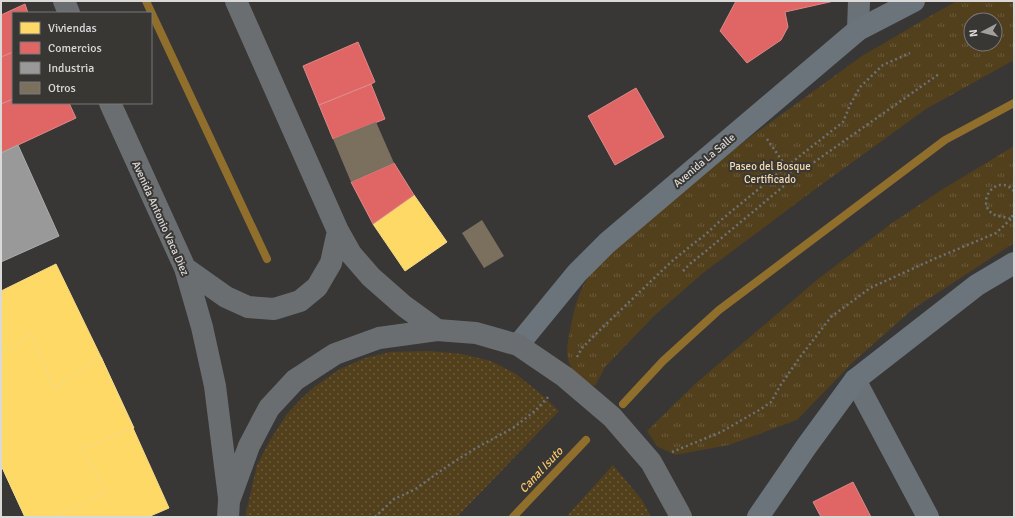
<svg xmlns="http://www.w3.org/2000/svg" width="1015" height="518" viewBox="0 0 1015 518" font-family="Signika,sans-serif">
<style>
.grass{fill:url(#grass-dots)}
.park{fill:url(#park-tufts);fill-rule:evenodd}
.homes{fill:#ffd966;stroke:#f4d988}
.shops{fill:#e06666;stroke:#de8888}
.industry{fill:#999;stroke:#adacac}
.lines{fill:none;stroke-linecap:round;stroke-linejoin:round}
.stream{stroke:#906e2c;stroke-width:8}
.building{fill:#7b705e}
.path{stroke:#6d7276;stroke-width:2.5;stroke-dasharray:2 3;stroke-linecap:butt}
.street{stroke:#6a7278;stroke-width:22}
.secondary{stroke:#6b747b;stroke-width:22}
.highway{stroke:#6b6e70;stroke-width:22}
.labels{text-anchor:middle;stroke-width:4;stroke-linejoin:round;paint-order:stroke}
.street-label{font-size:11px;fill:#dbd9d8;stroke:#393734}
.park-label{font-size:11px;fill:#f5dbb1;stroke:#393734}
.water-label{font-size:12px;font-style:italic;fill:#fac66b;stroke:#393734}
</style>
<defs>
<pattern id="grass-dots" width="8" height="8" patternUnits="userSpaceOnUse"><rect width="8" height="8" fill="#523f1c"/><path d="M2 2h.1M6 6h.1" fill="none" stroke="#6a5a3c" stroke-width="1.8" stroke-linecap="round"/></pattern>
<pattern id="park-tufts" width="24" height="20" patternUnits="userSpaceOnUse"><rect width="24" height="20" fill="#523f1c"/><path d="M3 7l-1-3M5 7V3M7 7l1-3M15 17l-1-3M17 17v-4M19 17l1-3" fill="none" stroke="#6a5a3c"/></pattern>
</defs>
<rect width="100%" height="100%" fill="#383735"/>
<!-- grass -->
<path class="grass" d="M 428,351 L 462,354 L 491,361 L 516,374 L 541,394 L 559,411 L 457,517 L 245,517 L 257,465 L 270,440 L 287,414 L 302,398 L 314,387 L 340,369 L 365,358 L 390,352 Z
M 613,465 L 642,500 L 651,517 L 566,517 Z"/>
<!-- park -->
<path class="park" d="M 957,1 L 1014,1 L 1014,60 L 926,109 L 814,190 L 703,273 L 655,315 L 605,367 L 595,386 C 591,384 586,382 582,379 C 576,375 569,366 568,359 C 566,350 568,339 570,331 C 575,304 580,284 599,263 L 713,165 L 760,130 L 862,56 L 937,12 ZM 971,20 L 995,20 L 995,44 L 971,44 Z
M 1014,146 L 1014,243 L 991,258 L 913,309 L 853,362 L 797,420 L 729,445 L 675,455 L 657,446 L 647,431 L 695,384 L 818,279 L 892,223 L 943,189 Z"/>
<!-- homes -->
<path class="homes" d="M 414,195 L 447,242 L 405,271 L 373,224 Z
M 56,264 L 101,357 L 169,508 L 148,517 L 25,517 L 1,465 L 1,291 Z
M 32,334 L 53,389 L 101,357 L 134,428 L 82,448 L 107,492 L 60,514 L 56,517 L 25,517 L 1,465 L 1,355 Z"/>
<!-- shops -->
<path class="shops" d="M 736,1 L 834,1 L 785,12 L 788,27 L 781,40 L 747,63 L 720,31 Z
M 25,4 L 28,13 L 13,13 L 13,52 L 1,57 L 1,15 Z
M 358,42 L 375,82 L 371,84 L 319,105 L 303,66 Z
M 13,52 L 13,99 L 1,104 L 1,57 Z
M 371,84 L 385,119 L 333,139 L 319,105 Z
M 636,88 L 664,137 L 615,165 L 588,116 Z
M 13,99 L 13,103 L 69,103 L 76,118 L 1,153 L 1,104 Z
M 394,163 L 414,195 L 373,224 L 351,182 Z
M 853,482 L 871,517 L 821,517 L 813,502 Z"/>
<!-- industry -->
<path class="industry" d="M 18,145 L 59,236 L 1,262 L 1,153 Z"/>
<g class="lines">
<!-- stream -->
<path class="stream" d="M 146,1 L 267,259
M 623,404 L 663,361 L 719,310 L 945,140 L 1014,103
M 513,517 L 586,440"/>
</g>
<!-- building -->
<path class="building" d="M 376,122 L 394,163 L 351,182 L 333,139 Z
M 482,220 L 504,256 L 484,268 L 462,233 Z"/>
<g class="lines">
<!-- path -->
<path class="path" d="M 767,139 L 794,178
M 1014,191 C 996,171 973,205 995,215 C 1000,217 1006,217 1011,219 L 1014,211
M 683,271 L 691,263 L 706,251 L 803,170 L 939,74
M 577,357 L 582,348 L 603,327 L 671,262 L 693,244 L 705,235 L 721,220 L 772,178 L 843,122 L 850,105 L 860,87 L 883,65 L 910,53
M 672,452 L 721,432 L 761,409 L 771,402 L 780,386 L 800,357 L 831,317 L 870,288 L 934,259 L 996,233 L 1011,219 L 1014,218
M 375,517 L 394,499 L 414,490 L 449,465 L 476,448 L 513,428 L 535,411 L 550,395"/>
<!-- street -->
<path class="street" d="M 858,30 L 859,1
M 855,380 L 928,517"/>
<!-- secondary -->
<path class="secondary" d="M 518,345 L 577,273 L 607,243 L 858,30 L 914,1
M 758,517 L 806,447 L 855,380 L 977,285 L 1014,263"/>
<!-- highway -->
<path class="highway" d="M 64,1 L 69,13
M 236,1 L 338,231 L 351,254 L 371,277 L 404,306 L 437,330
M 110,103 L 185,268 L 202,327 L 215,386 L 229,498
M 185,268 L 226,297 L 248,307 L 274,309 L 300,301 L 317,287 L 331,263 L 338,231
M 228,517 L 229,501 L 249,446 L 269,408 L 295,380 L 335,354 L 379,338 L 437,330 L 476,333 L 518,345 L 565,377 L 612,417 L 651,462 L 678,511 L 681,517"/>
</g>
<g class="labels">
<!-- street labels -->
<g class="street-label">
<text transform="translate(704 160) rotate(-40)" y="4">Avenida La Salle</text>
<text transform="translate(161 218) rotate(66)" y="4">Avenida Antonio Vaca Diez</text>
</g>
<!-- park labels -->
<g class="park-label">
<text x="770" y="170">Paseo del Bosque<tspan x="770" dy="13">Certificado</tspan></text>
</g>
<!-- water labels -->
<g class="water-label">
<text transform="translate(541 470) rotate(-47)" y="4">Canal Isuto</text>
</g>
</g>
<!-- border -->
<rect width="1015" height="518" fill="none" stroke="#dbd9d8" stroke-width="4"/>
<!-- legend -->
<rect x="12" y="12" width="140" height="92" fill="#393734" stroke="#7a7876"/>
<rect x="20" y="22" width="20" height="12" fill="#ffd966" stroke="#7a7876"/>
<text x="48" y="32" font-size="12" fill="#dbd9d8">Viviendas</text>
<rect x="20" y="42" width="20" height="12" fill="#e06666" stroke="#7a7876"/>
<text x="48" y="52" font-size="12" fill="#dbd9d8">Comercios</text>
<rect x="20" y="62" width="20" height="12" fill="#999999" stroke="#7a7876"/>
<text x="48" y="72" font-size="12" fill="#dbd9d8">Industria</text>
<rect x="20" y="82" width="20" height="12" fill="#7b705e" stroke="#7a7876"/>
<text x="48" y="92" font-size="12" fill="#dbd9d8">Otros</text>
<!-- north arrow -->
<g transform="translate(983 32) rotate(263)"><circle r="19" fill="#393734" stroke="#7a7876"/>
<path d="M0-3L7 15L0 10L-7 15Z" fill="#a2a09f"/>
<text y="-6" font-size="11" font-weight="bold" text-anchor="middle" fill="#dbd9d8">N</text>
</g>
</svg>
